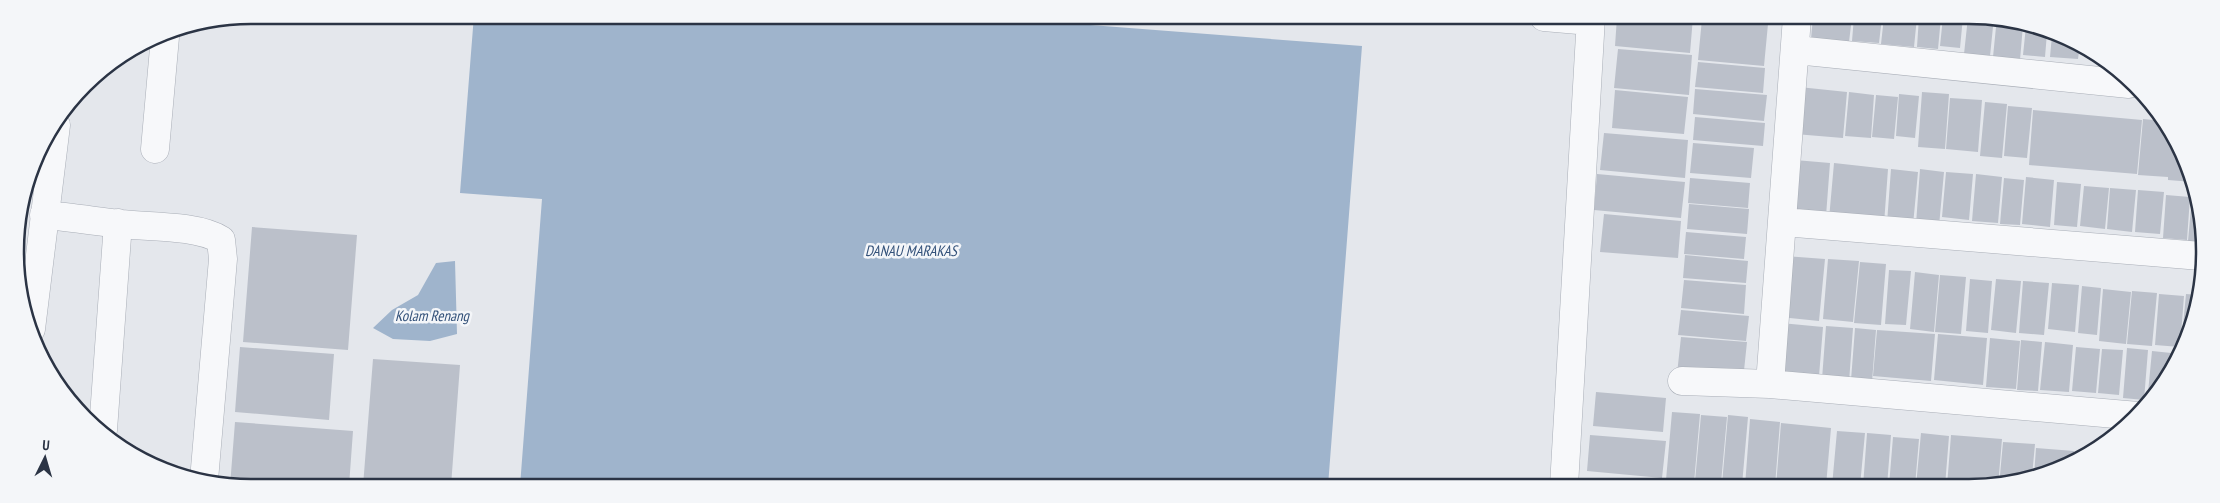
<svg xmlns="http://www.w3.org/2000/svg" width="2220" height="503" viewBox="0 0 2220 503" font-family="'PT Sans Narrow',sans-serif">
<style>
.water{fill:#9fb4cc}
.building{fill:#bbc0ca}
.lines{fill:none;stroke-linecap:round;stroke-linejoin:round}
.minor-casing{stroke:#a9aeb7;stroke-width:29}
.minor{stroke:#f7f8fa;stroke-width:28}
.labels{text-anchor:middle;stroke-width:5;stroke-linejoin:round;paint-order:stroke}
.water-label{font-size:15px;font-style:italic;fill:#34527a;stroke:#f4f6f9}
.rim{fill:none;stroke:#2b3445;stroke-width:2.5}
</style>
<rect width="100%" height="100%" fill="#e4e7ec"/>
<!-- water -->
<path class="water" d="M 474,15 L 973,16 L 1362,46 L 1328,486 L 520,486 L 542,199 L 460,193 Z
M 455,261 L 457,334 L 430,341 L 393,339 L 373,328 L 392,310 L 418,295 L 436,263 Z"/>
<!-- building -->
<path class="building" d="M 1617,17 L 1693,17 L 1690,53 L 1615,46 Z
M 1732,17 L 1767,17 L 1766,21 Z
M 1813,17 L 1852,17 L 1849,42 L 1811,39 Z
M 1854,17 L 1882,17 L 1879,43 L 1852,41 Z
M 1884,17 L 1917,17 L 1914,47 L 1881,44 Z
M 1919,17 L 1941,17 L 1938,49 L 1917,47 Z
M 1943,17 L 1963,17 L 1960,48 L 1940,46 Z
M 1968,17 L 1994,17 L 1990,56 L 1964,54 Z
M 1997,17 L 2023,25 L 2020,60 L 1993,57 Z
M 1702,19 L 1768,24 L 1764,66 L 1698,60 Z
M 2026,26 L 2047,33 L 2045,57 L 2023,55 Z
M 2052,35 L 2080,44 L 2078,59 L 2050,57 Z
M 2081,45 L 2087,47 L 2094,53 L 2081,52 Z
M 1618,49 L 1692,55 L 1689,95 L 1614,88 Z
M 1698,62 L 1765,68 L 1763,93 L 1695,87 Z
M 1799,87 L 1847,92 L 1843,138 L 1795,134 Z
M 1695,89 L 1767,95 L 1764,121 L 1693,114 Z
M 1615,90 L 1688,97 L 1684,134 L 1612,128 Z
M 1849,92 L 1874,95 L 1871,138 L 1845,136 Z
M 1922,92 L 1949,94 L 1945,149 L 1918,147 Z
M 1899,94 L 1919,96 L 1915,138 L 1896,136 Z
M 1876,95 L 1898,97 L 1894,139 L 1872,137 Z
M 1950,98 L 1982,100 L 1978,152 L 1946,149 Z
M 1985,102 L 2007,104 L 2002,158 L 1980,156 Z
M 2008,106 L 2032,108 L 2027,158 L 2004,156 Z
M 2033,110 L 2142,120 L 2137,174 L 2029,165 Z
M 1695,117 L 1765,123 L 1763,146 L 1693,140 Z
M 2143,119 L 2163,121 L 2193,182 L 2168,180 L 2168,177 L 2138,175 Z
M 1604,133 L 1688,140 L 1685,178 L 1600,170 Z
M 1693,143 L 1754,148 L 1751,178 L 1690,173 Z
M 1795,160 L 1830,163 L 1826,216 L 1791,213 Z
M 1834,163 L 1888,169 L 1884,224 L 1829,219 Z
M 1891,169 L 1918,172 L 1913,225 L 1887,223 Z
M 1920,169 L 1944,172 L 1939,226 L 1916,224 Z
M 1946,172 L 1973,174 L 1969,220 L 1942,217 Z
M 1597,174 L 1685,182 L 1681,218 L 1594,210 Z
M 1976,174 L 2002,177 L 1998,223 L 1972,221 Z
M 2026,177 L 2054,180 L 2050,227 L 2022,224 Z
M 1690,178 L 1750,183 L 1748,208 L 1688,203 Z
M 2004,178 L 2024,180 L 2020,225 L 2000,224 Z
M 2057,182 L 2081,184 L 2077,227 L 2054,225 Z
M 2084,186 L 2109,188 L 2105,229 L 2080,226 Z
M 2110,188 L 2136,190 L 2132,232 L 2107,229 Z
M 2138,190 L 2164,192 L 2160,234 L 2135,232 Z
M 2166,195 L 2190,197 L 2187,240 L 2163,238 Z
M 2192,197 L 2197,198 L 2200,242 L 2188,241 Z
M 1689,204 L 1749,209 L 1747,234 L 1687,229 Z
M 1604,214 L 1681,221 L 1678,258 L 1600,252 Z
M 252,227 L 357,235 L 348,350 L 243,342 Z
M 1686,232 L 1746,237 L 1744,259 L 1684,254 Z
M 1685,255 L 1748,261 L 1746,283 L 1683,278 Z
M 1785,256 L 1825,259 L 1819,321 L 1780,317 Z
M 1828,259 L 1859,261 L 1853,322 L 1823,319 Z
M 1860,262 L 1886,264 L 1881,325 L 1854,323 Z
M 1889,270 L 1911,271 L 1906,325 L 1885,324 Z
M 1915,272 L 1939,275 L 1934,332 L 1910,329 Z
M 1940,275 L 1966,277 L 1961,334 L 1935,332 Z
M 1970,279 L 1992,281 L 1988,333 L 1966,331 Z
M 1996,279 L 2021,281 L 2016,333 L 1991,330 Z
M 1684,280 L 1746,285 L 1744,314 L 1681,308 Z
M 2023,281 L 2049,283 L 2044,335 L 2019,333 Z
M 2052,283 L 2079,285 L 2075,332 L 2048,329 Z
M 2082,286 L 2101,288 L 2097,335 L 2078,333 Z
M 2103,289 L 2131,292 L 2126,344 L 2099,341 Z
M 2132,291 L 2157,293 L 2152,346 L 2127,344 Z
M 2159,294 L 2184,296 L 2180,347 L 2155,345 Z
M 2186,294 L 2199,295 L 2183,348 L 2181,348 Z
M 1681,310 L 1749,316 L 1746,341 L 1678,335 Z
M 1781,323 L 1823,327 L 1819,376 L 1777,372 Z
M 1826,326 L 1853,328 L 1849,382 L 1822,379 Z
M 1855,328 L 1876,330 L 1872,382 L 1851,380 Z
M 1877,330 L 1935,334 L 1931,381 L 1873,376 Z
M 1938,334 L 1987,338 L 1983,385 L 1934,380 Z
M 1681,337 L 1747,342 L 1743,380 L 1677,374 Z
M 1990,338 L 2020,341 L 2016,389 L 1986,387 Z
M 2021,340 L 2042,342 L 2038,391 L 2017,390 Z
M 2045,342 L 2073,345 L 2069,392 L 2040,390 Z
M 240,347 L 334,354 L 329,420 L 235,412 Z
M 2076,347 L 2100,349 L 2096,393 L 2072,391 Z
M 2127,348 L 2148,350 L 2144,400 L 2123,398 Z
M 2102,349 L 2123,350 L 2119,395 L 2098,393 Z
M 2152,351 L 2181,354 L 2147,403 Z
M 373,359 L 460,365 L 451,486 L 363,486 Z
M 1596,392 L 1666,398 L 1663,432 L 1593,426 Z
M 1672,412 L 1700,414 L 1694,483 L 1666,480 Z
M 1701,415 L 1727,417 L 1721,483 L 1695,481 Z
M 1728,415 L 1748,417 L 1742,485 L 1722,484 Z
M 1750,419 L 1780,422 L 1775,486 L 1745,486 Z
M 235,422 L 353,431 L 349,486 L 230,486 Z
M 1781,423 L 1831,428 L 1826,486 L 1776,486 Z
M 1837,431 L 1865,433 L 1860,486 L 1832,486 Z
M 1867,433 L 1891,435 L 1887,486 L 1863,486 Z
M 1921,433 L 1949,436 L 1945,486 L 1916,486 Z
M 1590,435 L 1666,441 L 1662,478 L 1587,471 Z
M 1951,435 L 2002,439 L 1998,486 L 1947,486 Z
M 1893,437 L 1919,439 L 1915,486 L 1889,486 Z
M 2003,442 L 2035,444 L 2032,476 L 1999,486 Z
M 2036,448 L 2074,451 L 2073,463 L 2034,476 Z
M 2079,450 L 2091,451 L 2078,460 Z"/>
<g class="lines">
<!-- minor casing -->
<g class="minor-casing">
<path id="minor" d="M 1544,17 L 1590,21
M 1797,17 L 1770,384 L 2138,416
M 1796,50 L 2129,84
M 155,149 L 165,37
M 44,215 C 70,217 94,221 120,224 C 148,227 198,225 221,240 L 223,259 L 204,480
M 1783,222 L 2201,256
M 31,329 L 56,125
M 1682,381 L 1770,384
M 103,430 L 118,223
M 1564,486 L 1591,17"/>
</g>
<!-- minor -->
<use href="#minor" class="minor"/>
</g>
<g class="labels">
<!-- water labels -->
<g class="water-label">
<text x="911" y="256">DANAU MARAKAS</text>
<text x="432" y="321">Kolam Renang</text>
</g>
</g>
<!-- crop -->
<path d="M0 0H2220V503H0ZM251 24H1969A227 227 0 0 1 2196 251V252A227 227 0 0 1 1969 479H251A227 227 0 0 1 24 252V251A227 227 0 0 1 251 24Z" fill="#f4f6f9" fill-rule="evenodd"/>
<path class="rim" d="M251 24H1969A227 227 0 0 1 2196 251V252A227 227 0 0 1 1969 479H251A227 227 0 0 1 24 252V251A227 227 0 0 1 251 24Z"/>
<!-- north arrow -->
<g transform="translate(45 458) rotate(5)" stroke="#f4f6f9" stroke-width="4" paint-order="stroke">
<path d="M0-4L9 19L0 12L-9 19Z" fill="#2b3445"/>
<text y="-8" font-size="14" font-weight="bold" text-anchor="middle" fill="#2b3445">U</text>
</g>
</svg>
